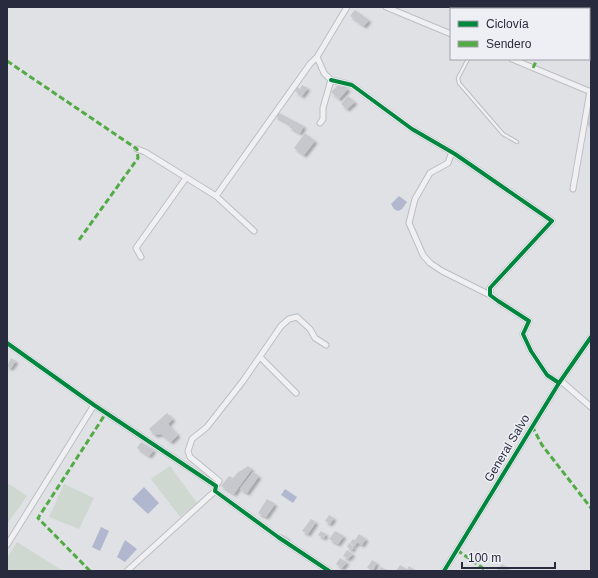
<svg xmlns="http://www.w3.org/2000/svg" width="598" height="578" viewBox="0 0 598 578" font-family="Helvetica,sans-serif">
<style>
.green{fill:#ced8d1}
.water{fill:#b0b7cf}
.building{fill:#c7c8cd;filter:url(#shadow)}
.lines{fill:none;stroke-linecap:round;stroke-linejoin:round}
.service-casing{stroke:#bdbec2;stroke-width:4.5}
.minor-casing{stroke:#bdbec2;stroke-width:7}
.service{stroke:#f0f0f2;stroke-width:2.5}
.minor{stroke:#f0f0f2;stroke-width:5}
.quiet{stroke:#53ab46;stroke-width:3;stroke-dasharray:6 3;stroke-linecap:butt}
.cycleway-casing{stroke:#eeeff5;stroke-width:6}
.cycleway{stroke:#00873e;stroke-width:4}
.labels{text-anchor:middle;stroke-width:3;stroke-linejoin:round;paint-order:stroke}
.street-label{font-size:12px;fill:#282b3d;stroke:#eeeff5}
</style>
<defs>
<filter id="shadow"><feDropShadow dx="2.5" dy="2.5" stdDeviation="1" flood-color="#0004"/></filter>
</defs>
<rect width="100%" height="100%" fill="#e0e1e5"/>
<!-- green -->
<path class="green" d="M 170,466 L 197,503 L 180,517 L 151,479 Z
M 7,483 L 27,496 L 7,524 Z
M 64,484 L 94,498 L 79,529 L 49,517 Z
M 17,542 L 63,571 L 7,571 L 7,558 Z"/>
<!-- water -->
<path class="water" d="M 399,196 L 407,202 L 402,209 L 398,211 L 394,209 L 391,204 Z
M 144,487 L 159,503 L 148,514 L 132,499 Z
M 285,489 L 297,497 L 293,503 L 281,495 Z
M 101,527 L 109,531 L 100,551 L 92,547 Z
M 125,540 L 137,549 L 125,562 L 117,557 Z"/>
<!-- building -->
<path class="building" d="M 355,10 L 369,20 L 364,26 L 350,16 Z
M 302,85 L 308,88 L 302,96 L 295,91 L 297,87 L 300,89 Z
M 338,85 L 341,87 L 343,85 L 348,89 L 339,99 L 331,92 Z
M 348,96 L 355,102 L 347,109 L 341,104 Z
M 590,100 L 591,100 L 591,126 L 586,123 Z
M 277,112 L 304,126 L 300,133 L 289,127 L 291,125 L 275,116 Z
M 305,133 L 315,141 L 304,155 L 294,148 Z
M 11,358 L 16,361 L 11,368 L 7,367 Z
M 167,413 L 173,419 L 168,424 L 178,435 L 171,442 L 161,434 L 155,435 L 149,429 Z
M 141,442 L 154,450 L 149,456 L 137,448 Z
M 248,466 L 252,469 L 234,494 L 221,486 L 229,476 L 233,478 L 237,473 Z
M 253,472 L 259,476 L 247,493 L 240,489 Z
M 267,499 L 275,504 L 266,517 L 258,513 Z
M 329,515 L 334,518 L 330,524 L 325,521 Z
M 311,519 L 316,522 L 308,534 L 302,531 Z
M 321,531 L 326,534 L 324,538 L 318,535 Z
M 335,531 L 344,536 L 338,544 L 329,539 Z
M 281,534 L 288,538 L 287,541 L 279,536 Z
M 359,534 L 366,539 L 362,545 L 357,542 L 355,546 L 350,543 L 353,539 L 355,540 Z
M 349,543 L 354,547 L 352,550 L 347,547 Z
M 347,550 L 353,554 L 348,559 L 343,556 Z
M 340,558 L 347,562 L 342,568 L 336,564 Z
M 372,560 L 377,563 L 373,570 L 367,568 Z
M 502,564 L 510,570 L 509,571 L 496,571 Z
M 400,565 L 405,568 L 403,571 L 396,571 Z
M 409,566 L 416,571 L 406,571 Z
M 381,567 L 388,571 L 378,571 Z"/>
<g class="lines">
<!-- service casing -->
<g class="service-casing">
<path id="service" d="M 468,59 L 458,78 L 459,83 L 503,134 L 517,142"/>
</g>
<!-- minor casing -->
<g class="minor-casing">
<path id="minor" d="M 386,7 L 451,34
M 512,59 L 591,92
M 331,80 L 352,85 L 412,129 L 455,154 L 552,221 L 490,288 L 490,295 L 498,301 L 529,321 L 523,334 L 531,351 L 547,375 L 559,383
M 320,123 L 323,119 L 323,108 L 331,80 L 324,73 L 317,57 L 347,7
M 137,149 L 145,152 L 216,196
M 452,152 L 448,163 L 430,173 L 415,199 L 409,223 L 423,255 L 430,263 L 442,271 L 490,295
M 573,189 L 590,91
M 254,231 L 216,196 L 310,64 L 317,57
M 141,257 L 136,248 L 186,178
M 7,343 L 94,405 L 216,486 L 215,491 L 278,537 L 329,571
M 260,357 L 296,393
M 561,381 L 591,407
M 216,486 L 219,481 L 190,457 L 188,451 L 192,439 L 207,427 L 243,381 L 281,326 L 289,319 L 297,317 L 310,329 L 315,338 L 326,345
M 7,545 L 94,405
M 127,571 L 215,491
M 444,571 L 559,383 L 591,337"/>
</g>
<!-- service -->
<use href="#service" class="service"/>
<!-- minor -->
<use href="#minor" class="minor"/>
<!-- quiet -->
<path class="quiet" d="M 563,9 L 564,7
M 7,61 L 137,149 L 138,158 L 79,240
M 533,68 L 537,59
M 532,426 L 542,445 L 591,508
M 457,550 L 487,571
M 90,571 L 38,518 L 106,413"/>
<!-- cycleway casing -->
<g class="cycleway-casing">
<path id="cycleway" d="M 331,80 L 352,85 L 412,129 L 455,154 L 552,221 L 490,288 L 490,295 L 498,301 L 529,321 L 523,334 L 531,351 L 547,375 L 559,383
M 7,343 L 94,405 L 216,486 L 215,491 L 278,537 L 329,571
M 444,571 L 559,383 L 591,337"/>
</g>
<!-- cycleway -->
<use href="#cycleway" class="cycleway"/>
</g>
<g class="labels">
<!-- street labels -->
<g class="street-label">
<text transform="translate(507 448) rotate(-59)" y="4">General Salvo</text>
</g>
</g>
<!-- border -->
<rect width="598" height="578" fill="none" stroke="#282b3d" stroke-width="16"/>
<!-- legend -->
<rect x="450" y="8" width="140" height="52" fill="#eeeff5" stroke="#9fa1ab"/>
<rect x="458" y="21" width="20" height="6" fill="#00873e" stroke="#9fa1ab"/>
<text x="486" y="28" font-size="12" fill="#282b3d">Ciclovía</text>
<rect x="458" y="41" width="20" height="6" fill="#53ab46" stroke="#9fa1ab"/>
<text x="486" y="48" font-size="12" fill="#282b3d">Sendero</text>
<!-- scale -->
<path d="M462 562v6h93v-6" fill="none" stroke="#282b3d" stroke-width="2"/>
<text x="468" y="562" font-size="12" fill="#282b3d" stroke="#eeeff5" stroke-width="3" paint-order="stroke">100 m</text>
</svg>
